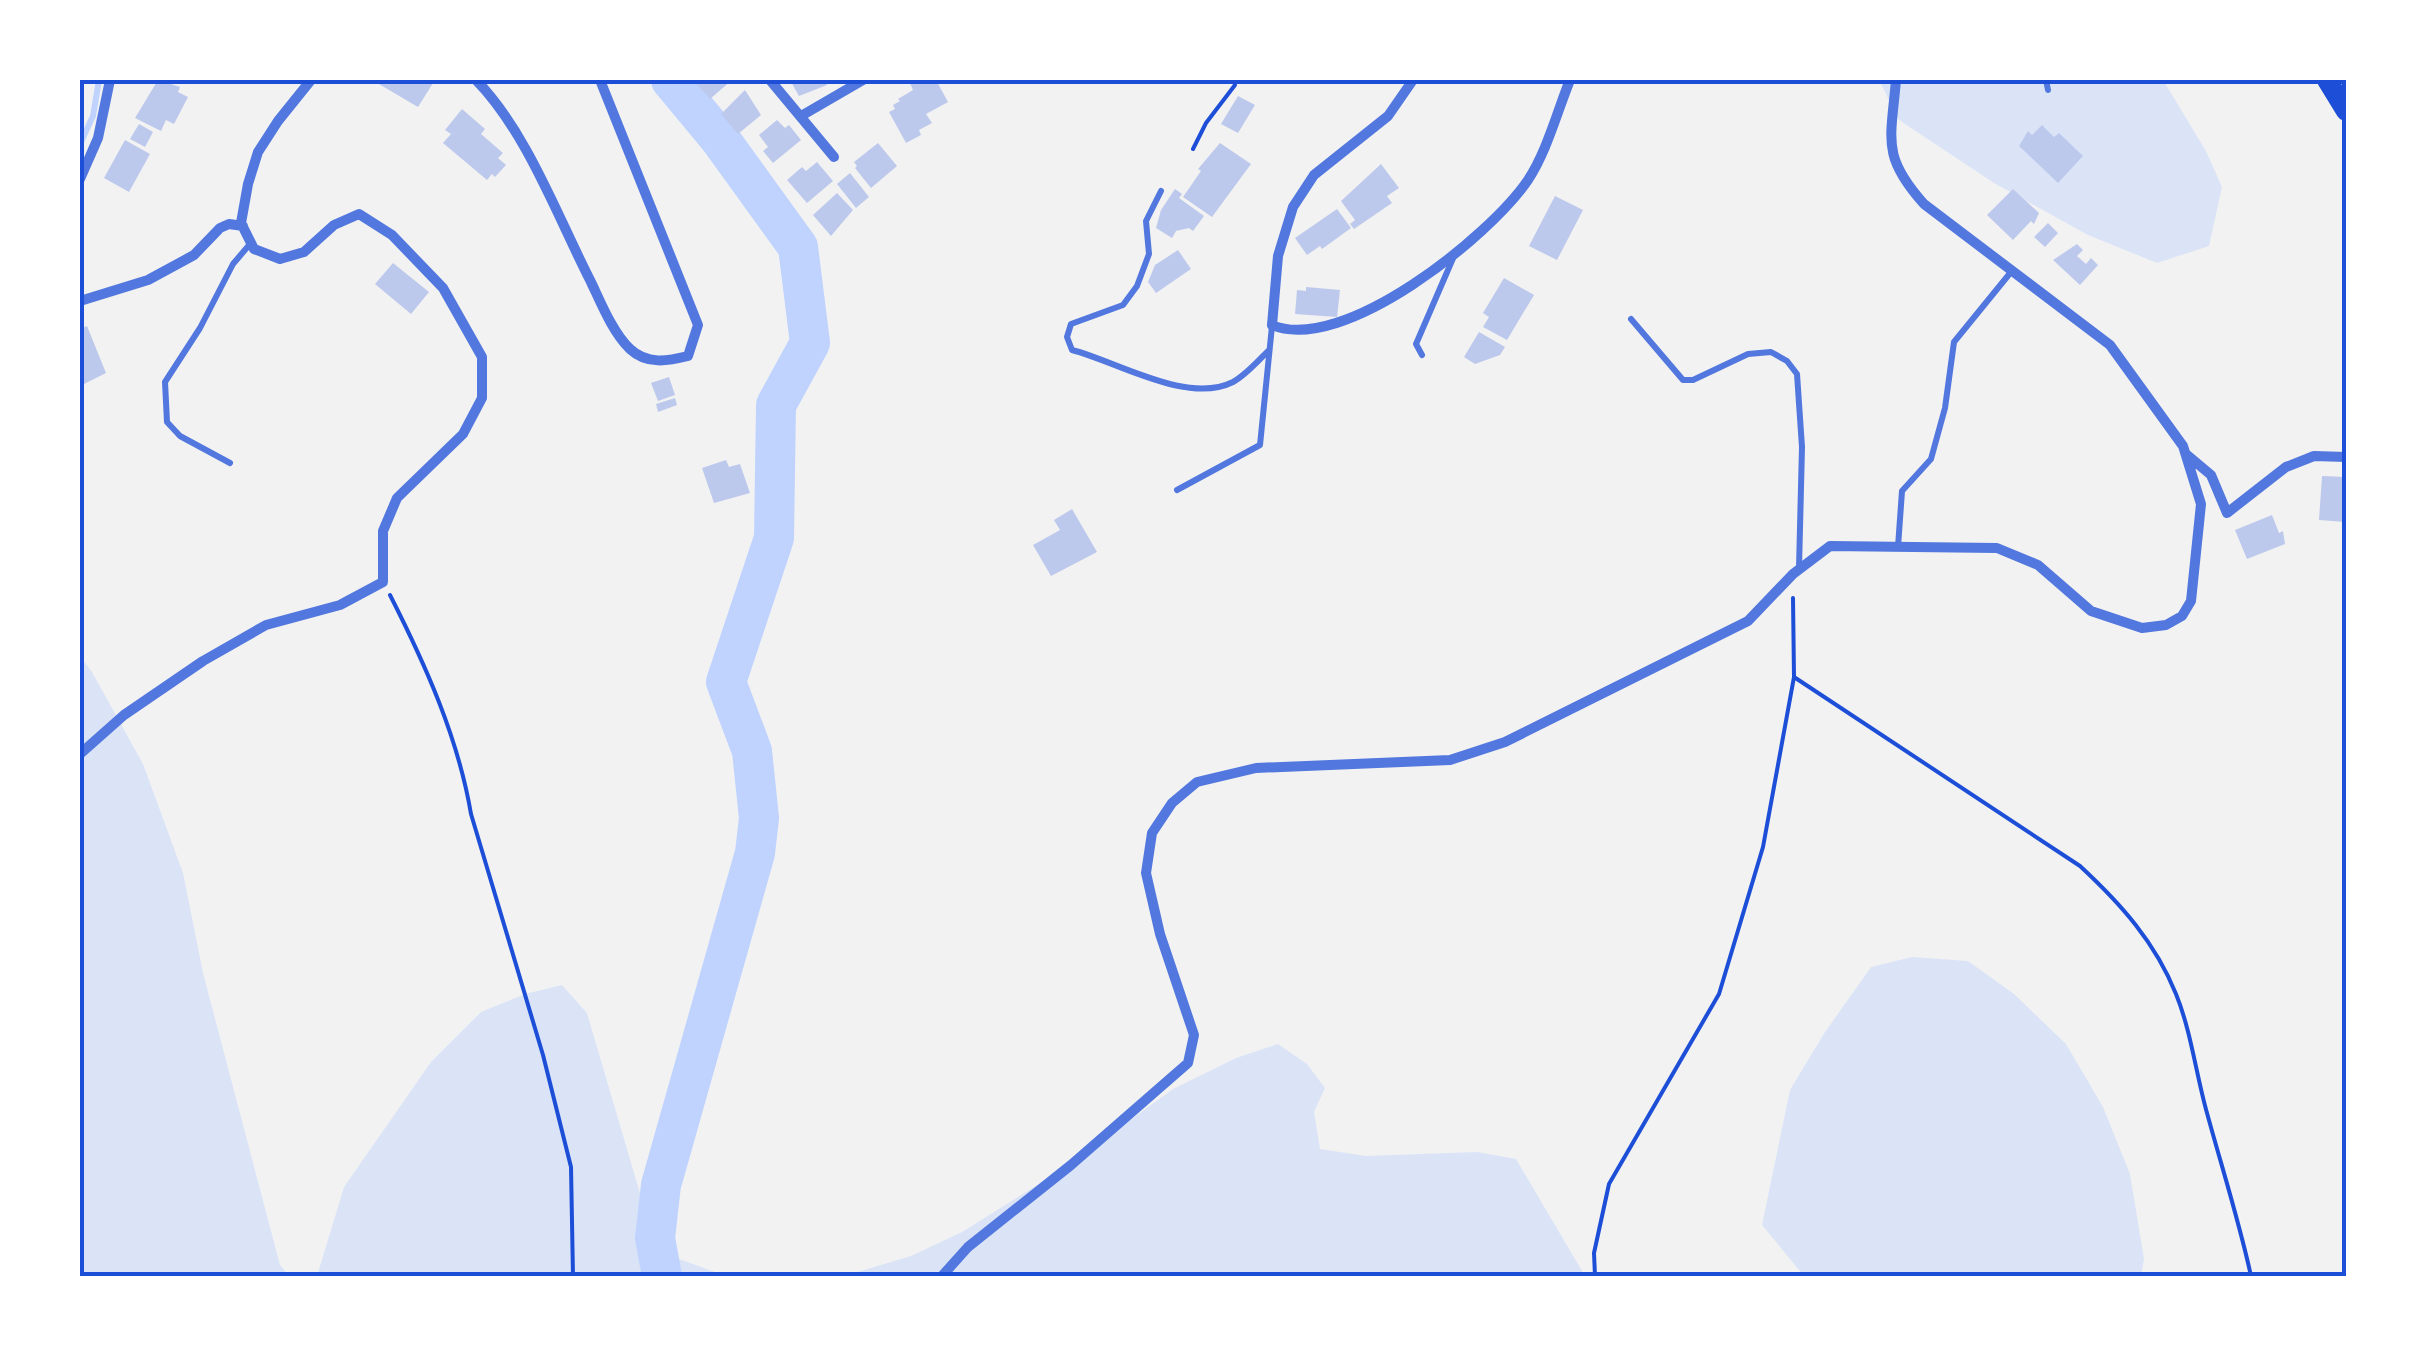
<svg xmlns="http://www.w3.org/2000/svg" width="2426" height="1356" viewBox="0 0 2426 1356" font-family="'Roboto Condensed',sans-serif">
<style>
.green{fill:#dbe4f7}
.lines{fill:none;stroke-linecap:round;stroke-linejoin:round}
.stream{stroke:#bfd3fe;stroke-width:6}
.river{stroke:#bfd3fe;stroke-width:40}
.building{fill:#bdc9ec}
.path{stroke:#1d4ed8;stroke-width:4}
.service{stroke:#5277de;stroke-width:6}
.minor{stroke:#5277de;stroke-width:10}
.primary{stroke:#1d4ed8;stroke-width:20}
.neatline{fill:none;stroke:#1d4ed8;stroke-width:4}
</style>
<rect width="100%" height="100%" fill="#f2f2f2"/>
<!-- green -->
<path class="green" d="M 1879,80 L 2163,80 L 2206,151 L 2222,187 L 2209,246 L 2157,263 L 2088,235 L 1994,183 L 1899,120 Z
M 80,656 L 92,672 L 143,764 L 183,873 L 203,973 L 280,1265 L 289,1276 L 80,1276 Z
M 1912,957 L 1968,961 L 2014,994 L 2066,1044 L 2103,1107 L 2130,1174 L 2144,1259 L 2141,1276 L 1804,1276 L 1762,1225 L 1790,1090 L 1825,1032 L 1871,967 Z
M 562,985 L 587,1013 L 657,1251 L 726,1276 L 317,1276 L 344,1187 L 431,1062 L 481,1012 L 525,994 Z
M 1278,1044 L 1307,1064 L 1325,1088 L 1314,1112 L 1320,1149 L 1366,1156 L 1477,1152 L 1516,1159 L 1585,1276 L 844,1276 L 911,1256 L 962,1232 L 1061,1170 L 1173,1089 L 1236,1058 Z"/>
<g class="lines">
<!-- stream -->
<path class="stream" d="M 80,144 L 93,116 L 99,80"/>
<!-- river -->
<path class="river" d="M 662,1276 L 655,1238 L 661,1185 L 755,853 L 759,818 L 752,751 L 726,682 L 774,538 L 776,405 L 810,343 L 798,247 L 720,139 L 671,80"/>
</g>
<!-- building -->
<path class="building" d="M 158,80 L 180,87 L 178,92 L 188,97 L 174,124 L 166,120 L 161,131 L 135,118 Z
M 372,80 L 435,80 L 418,107 Z
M 693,80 L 732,80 L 710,99 Z
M 790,80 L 824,80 L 827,85 L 799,96 Z
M 915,80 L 936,80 L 948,102 L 926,114 L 932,123 L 919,130 L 921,135 L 906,143 L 889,112 L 895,109 L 893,105 L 900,101 L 898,99 L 913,90 L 910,83 Z
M 745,90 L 761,115 L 738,134 L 721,114 Z
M 1238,96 L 1255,105 L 1238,133 L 1221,124 Z
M 462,109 L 485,129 L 481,134 L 503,153 L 498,158 L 506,165 L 495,177 L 492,174 L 487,180 L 443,143 L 451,134 L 445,130 Z
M 777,120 L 785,128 L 789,125 L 801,140 L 773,163 L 763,151 L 768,147 L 759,135 Z
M 139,124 L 153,132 L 145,147 L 130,139 Z
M 2042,125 L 2054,137 L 2059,133 L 2083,156 L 2058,183 L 2019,146 L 2028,131 L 2032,135 Z
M 125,140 L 150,154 L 129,192 L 104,178 Z
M 878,143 L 897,166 L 871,188 L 855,168 L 857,166 L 854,162 Z
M 1220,143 L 1251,164 L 1212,217 L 1183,197 L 1201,171 L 1198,169 Z
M 817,162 L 833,181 L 807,203 L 787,180 L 802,167 L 806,171 Z
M 1381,164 L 1399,188 L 1387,196 L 1392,203 L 1354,229 L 1350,224 L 1355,220 L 1341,201 Z
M 850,173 L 869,197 L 856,208 L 837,184 Z
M 1175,189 L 1182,194 L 1179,198 L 1204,216 L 1193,231 L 1189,228 L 1176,231 L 1172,238 L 1156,228 L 1161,210 Z
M 2013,189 L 2039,213 L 2034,224 L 2031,221 L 2013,240 L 1987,215 Z
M 837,193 L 853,210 L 831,236 L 813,215 Z
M 1555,196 L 1583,210 L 1557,260 L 1529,246 Z
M 1337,209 L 1351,228 L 1322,249 L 1320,246 L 1307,255 L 1295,238 Z
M 2048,223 L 2058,233 L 2045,247 L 2034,237 Z
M 2077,244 L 2083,250 L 2077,256 L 2086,264 L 2091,258 L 2098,265 L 2080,285 L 2053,260 Z
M 1178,250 L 1191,269 L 1156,293 L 1148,282 L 1155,265 Z
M 393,263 L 429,292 L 411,314 L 375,284 Z
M 1504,278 L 1534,295 L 1507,340 L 1483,327 L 1489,317 L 1483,313 Z
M 1306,287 L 1340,290 L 1337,317 L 1295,314 L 1297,290 L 1306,291 Z
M 87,326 L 106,373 L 80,386 L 80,329 Z
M 1479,332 L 1505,347 L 1500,355 L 1475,364 L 1464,357 Z
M 669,377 L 675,395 L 658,401 L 651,383 Z
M 675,398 L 677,405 L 658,412 L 656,404 Z
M 726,460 L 729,467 L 740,464 L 750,493 L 714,503 L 702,468 Z
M 2322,476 L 2346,477 L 2346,522 L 2319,520 Z
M 1072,509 L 1097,552 L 1051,576 L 1033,545 L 1060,530 L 1054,520 Z
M 2272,515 L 2279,533 L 2283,531 L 2285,544 L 2247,559 L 2235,530 Z"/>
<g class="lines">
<!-- path -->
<path class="path" d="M 1193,149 L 1206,123 L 1235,85 L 1234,80
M 390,595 C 425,664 458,737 471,814 L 543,1055 L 571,1167 L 573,1276
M 1794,677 L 2080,866 C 2121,904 2155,942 2176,994 C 2191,1031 2196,1074 2207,1113 C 2222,1168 2239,1221 2251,1276
M 1595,1276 L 1594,1253 L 1609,1184 L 1719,994 L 1763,847 L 1794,677 L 1793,598"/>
<!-- service -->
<path class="service" d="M 2046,80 L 2048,90
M 1161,191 L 1146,221 L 1149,254 L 1137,286 L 1123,305 L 1071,324 L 1067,337 L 1072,350 C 1116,361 1187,405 1233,382 C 1246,375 1259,360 1269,350
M 1631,319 L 1683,380 L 1693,380 L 1748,354 L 1771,352 L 1787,361 L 1797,374 L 1802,447 L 1799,568
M 1422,355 L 1416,344 L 1454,256
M 230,463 L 180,436 L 167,422 L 165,382 L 200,328 L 233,264 L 250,244
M 1177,490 L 1260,445 L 1272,326
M 1898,547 L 1902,491 L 1931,459 L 1945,408 L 1954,342 L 2011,272"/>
<!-- minor -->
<path class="minor" d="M 476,80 C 527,132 558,218 591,282 C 601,303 613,333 630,349 C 647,365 668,361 688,356 L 698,325 L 600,80
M 770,80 L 834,157
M 1413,80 L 1388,116 L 1314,175 L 1293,207 L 1278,256 L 1272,325 C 1343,355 1490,236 1528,180 C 1547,151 1557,112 1570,80
M 801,116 L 863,80
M 80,179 L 98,138 L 110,80
M 80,301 L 148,280 L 194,255 L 220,228 L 229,224 L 243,226
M 2186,454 L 2211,475 L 2227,513 L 2286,467 L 2314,456 L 2346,457
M 80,754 L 124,715 L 203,661 L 266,625 L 340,605 L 383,582 L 383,531 L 397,498 L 463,434 L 482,398 L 482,357 L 443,288 L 392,235 L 359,214 L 334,225 L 304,252 L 280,259 L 254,249 L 241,223 L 248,184 L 258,152 L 278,121 L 311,80
M 942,1276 L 968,1247 L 1071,1165 L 1188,1063 L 1194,1035 L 1160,934 L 1146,873 L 1152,833 L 1172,803 L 1197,782 L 1256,768 L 1450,760 L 1505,742 L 1748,621 L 1793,574 L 1830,546 L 1997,548 L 2038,565 L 2091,611 L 2142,628 L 2166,625 L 2182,616 L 2191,601 L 2201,504 L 2183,446 L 2110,345 L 1924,204 C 1881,156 1891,140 1896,80"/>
<!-- primary -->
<path class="primary" d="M 2327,80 L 2346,111"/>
</g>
<!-- border -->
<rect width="2426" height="1356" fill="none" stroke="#ffffff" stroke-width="165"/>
<rect x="82" y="82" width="2262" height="1192" class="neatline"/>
</svg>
